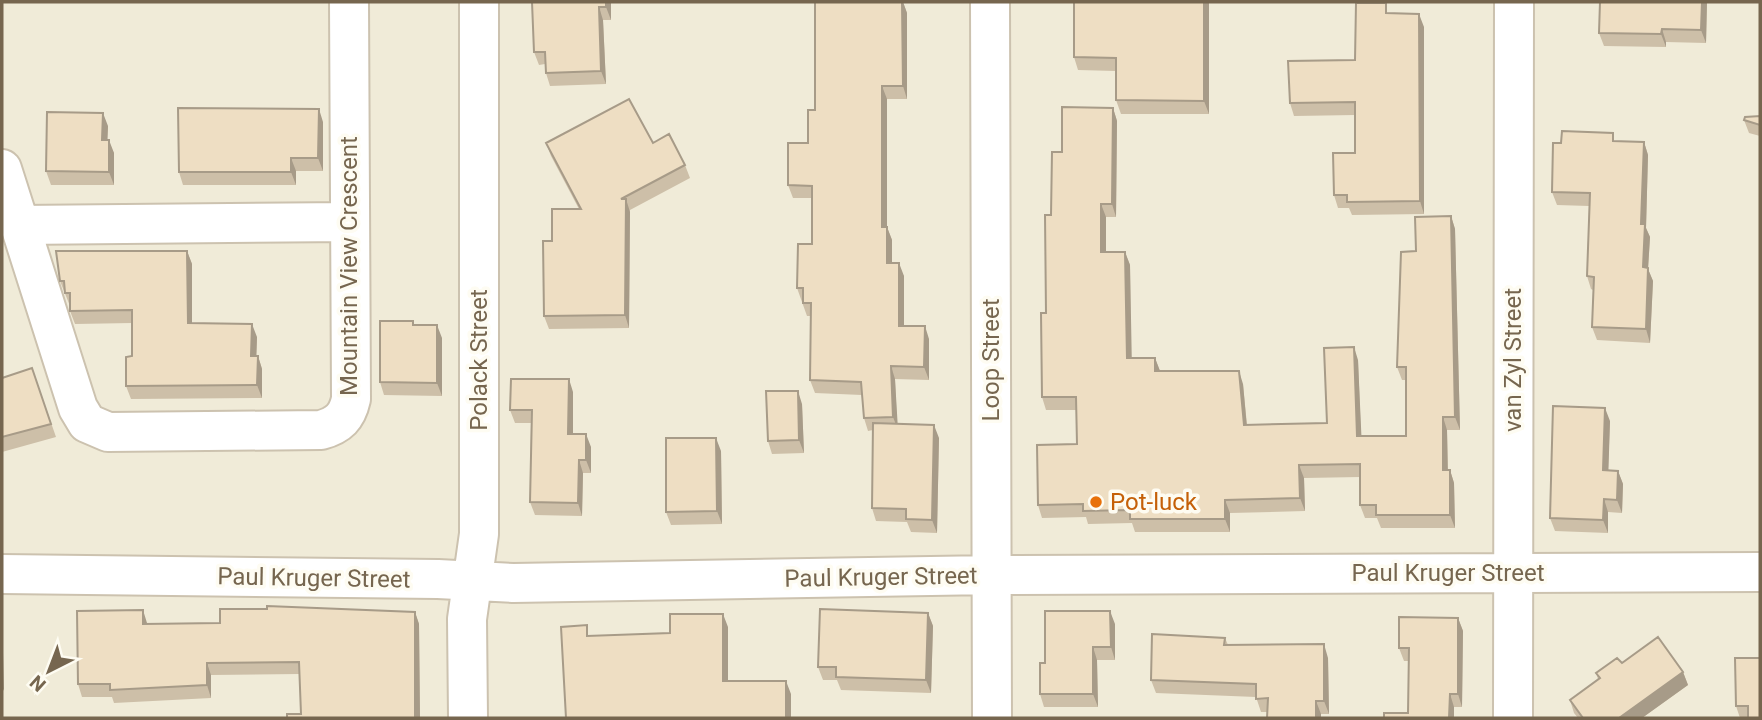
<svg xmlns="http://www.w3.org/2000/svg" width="1762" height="720" viewBox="0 0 1762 720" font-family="Roboto,sans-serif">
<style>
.residential{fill:#f0ebd8}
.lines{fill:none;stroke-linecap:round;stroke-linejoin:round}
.minor-casing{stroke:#ccc2af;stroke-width:42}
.minor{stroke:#fff;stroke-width:38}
.wall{fill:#cdbfa8}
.shaded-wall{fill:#a79b88}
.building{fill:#eedec3;stroke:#a79b88;stroke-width:2}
.food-dot{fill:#e8710a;stroke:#fefcf2;stroke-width:2.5}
.labels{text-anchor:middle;stroke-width:7;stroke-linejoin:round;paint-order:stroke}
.street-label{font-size:24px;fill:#76664f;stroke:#fefcf2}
.food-label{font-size:24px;fill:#c56008;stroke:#fefcf2;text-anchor:start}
</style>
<rect width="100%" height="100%" fill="#fcf9ec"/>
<!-- residential -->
<path class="residential" d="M 2,2 L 1760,2 L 1760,718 L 2,718 Z"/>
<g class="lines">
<!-- minor casing -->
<g class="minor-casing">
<path id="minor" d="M 990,2 L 992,718
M 2,169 L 78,408 L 87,423 L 108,432 L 321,430 C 339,425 347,417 351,399 L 349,2
M 19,225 L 350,222
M 2,574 L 438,579 L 513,583 L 992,575 L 1760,572
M 468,718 L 467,619 L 479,534 L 479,2
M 1513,718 L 1514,2"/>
</g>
<!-- minor -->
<use href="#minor" class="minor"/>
</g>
<!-- wall -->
<path class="wall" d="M 532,2 L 611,2 L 611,20 L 603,20 L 606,84 L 550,86 L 546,73 L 545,64 L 539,65 L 534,52 Z
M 815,2 L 903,2 L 907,13 L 907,99 L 887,99 L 887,227 L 892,240 L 892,263 L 904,276 L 904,326 L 929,339 L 929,380 L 895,379 L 897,424 L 939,438 L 937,533 L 911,532 L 907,522 L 876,521 L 872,508 L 873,430 L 868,431 L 864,418 L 862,395 L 815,393 L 810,380 L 811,316 L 807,316 L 797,288 L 812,244 L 812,198 L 793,198 L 788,185 L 808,143 L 815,110 Z
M 1074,2 L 1209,2 L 1209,114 L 1121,114 L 1116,100 L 1116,71 L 1078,70 L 1074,57 Z
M 1707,2 L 1706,43 L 1666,42 L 1666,47 L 1604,46 L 1599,33 Z
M 1390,13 L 1424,27 L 1424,214 L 1352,215 L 1349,208 L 1338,208 L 1334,195 L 1355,153 L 1355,115 L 1294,116 L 1290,103 L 1355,60 Z
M 1113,108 L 1117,121 L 1116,217 L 1106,217 L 1106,252 L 1125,252 L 1130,265 L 1131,358 L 1155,358 L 1160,371 L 1243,384 L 1247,425 L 1327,423 L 1358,360 L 1361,436 L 1406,436 L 1406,380 L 1402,380 L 1397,367 L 1416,251 L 1451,216 L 1455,229 L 1460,430 L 1447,430 L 1448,470 L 1450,470 L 1454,483 L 1455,528 L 1381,528 L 1377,518 L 1365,518 L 1360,505 L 1360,477 L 1304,478 L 1305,511 L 1230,513 L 1230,532 L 1135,532 L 1132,523 L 1088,524 L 1086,517 L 1042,518 L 1038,505 L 1077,444 L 1077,410 L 1046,410 L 1042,397 L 1046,313 L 1062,152 Z
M 1760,116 L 1760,136 L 1749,133 L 1744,120 Z
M 323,122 L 323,171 L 296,171 L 296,185 L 183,185 L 179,172 Z
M 108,126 L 107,140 L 114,153 L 114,185 L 51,185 L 46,171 Z
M 1617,141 L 1644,142 L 1648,155 L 1646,228 L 1650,237 L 1648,269 L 1653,281 L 1650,343 L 1597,340 L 1592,327 L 1593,290 L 1591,289 L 1587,276 L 1589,206 L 1557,205 L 1552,192 Z
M 546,143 L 653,143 L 685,165 L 690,178 L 630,210 L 629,328 L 549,329 L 544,316 L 552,241 L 579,209 L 551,156 Z
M 187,251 L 192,264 L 192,323 L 257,337 L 256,356 L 258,356 L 262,369 L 262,398 L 131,399 L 126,386 L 132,356 L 132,323 L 75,324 L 70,311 L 70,306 L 60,281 Z
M 413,321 L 414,325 L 442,338 L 442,396 L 384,395 L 380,382 Z
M 32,368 L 56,437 L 2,452 L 2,378 Z
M 573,392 L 573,434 L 591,447 L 591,473 L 583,473 L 582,516 L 535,515 L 530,502 L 531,423 L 515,423 L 510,410 Z
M 802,404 L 804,453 L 772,454 L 768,441 Z
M 1610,421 L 1608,470 L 1618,471 L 1623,484 L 1622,513 L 1608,512 L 1608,533 L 1555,531 L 1550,518 Z
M 721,451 L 722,524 L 671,525 L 666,512 Z
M 415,612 L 419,624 L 420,718 L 287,718 L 301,714 L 299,674 L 211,675 L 211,698 L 114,703 L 112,697 L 82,697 L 78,684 L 147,623 L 147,624 L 220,623 Z
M 928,613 L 933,626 L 931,693 L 841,690 L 837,680 L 823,680 L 818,667 Z
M 1458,618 L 1463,631 L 1462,707 L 1454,707 L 1454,718 L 1384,718 L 1408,713 L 1408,661 L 1404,661 L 1399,648 Z
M 1115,624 L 1115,660 L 1097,660 L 1098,707 L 1044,707 L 1040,694 L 1045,663 Z
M 1225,638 L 1228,645 L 1328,658 L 1329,714 L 1321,714 L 1321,718 L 1267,718 L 1268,712 L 1261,712 L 1256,697 L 1156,693 L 1151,680 Z
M 1760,658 L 1760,718 L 1740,718 L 1736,706 Z
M 1622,663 L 1683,672 L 1688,685 L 1642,718 L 1578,718 L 1574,713 L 1570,700 L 1598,679 L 1596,673 Z"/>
<!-- shaded-wall -->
<path class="shaded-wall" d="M 606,2 L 611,2 L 611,20 L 606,7 Z
M 900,2 L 903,2 L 907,13 L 907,99 L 903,86 Z
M 1204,2 L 1209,2 L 1209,114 L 1204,101 Z
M 1702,2 L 1707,2 L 1706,43 L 1701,30 Z
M 599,7 L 603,20 L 606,84 L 601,71 Z
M 1419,14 L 1424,27 L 1424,214 L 1420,201 Z
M 1662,29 L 1666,42 L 1666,47 L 1661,34 Z
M 882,86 L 887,99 L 887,240 L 882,227 Z
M 1113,108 L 1117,121 L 1116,217 L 1112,204 Z
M 319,109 L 323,122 L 323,171 L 318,158 Z
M 103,113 L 108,126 L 107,153 L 102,140 Z
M 109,140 L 114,153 L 114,185 L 109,172 Z
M 1644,142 L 1648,155 L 1646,228 L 1650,237 L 1648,269 L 1653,281 L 1650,343 L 1646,329 L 1641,224 Z
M 291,158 L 296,171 L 296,185 L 291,172 Z
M 626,199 L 630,212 L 629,328 L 625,315 Z
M 1101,204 L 1106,217 L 1106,265 L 1101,252 Z
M 1451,216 L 1455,229 L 1460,430 L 1455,417 Z
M 887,227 L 892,240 L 892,276 L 887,263 Z
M 187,251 L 192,264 L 192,336 L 188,323 Z
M 1125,252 L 1130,265 L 1132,371 L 1127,358 Z
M 899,263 L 904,276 L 904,338 L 899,326 Z
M 252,324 L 257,337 L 256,369 L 251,356 Z
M 437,325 L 442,338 L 442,396 L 437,383 Z
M 925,326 L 929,339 L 929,380 L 924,367 Z
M 1354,347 L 1358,360 L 1362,449 L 1357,436 Z
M 258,356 L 262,369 L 262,398 L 257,385 Z
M 1155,358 L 1160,371 L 1155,371 Z
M 891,366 L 895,379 L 898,430 L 893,417 Z
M 1239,371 L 1243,384 L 1248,439 L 1244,425 Z
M 569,379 L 573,392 L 573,447 L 568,434 Z
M 798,391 L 802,404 L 804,453 L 799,440 Z
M 1605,408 L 1610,421 L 1608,483 L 1603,470 Z
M 1443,417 L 1447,430 L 1448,483 L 1443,470 Z
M 934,425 L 939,438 L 937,533 L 932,520 Z
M 586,434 L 591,447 L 591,473 L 586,460 Z
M 716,438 L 721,451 L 722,524 L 717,511 Z
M 579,460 L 583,473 L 582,516 L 578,503 Z
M 1299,465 L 1304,478 L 1305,511 L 1300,498 Z
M 1450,470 L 1454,483 L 1455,528 L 1450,515 Z
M 1618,471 L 1623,484 L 1622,513 L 1617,500 Z
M 1604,499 L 1608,512 L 1608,533 L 1603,520 Z
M 1225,500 L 1230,513 L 1230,532 L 1225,519 Z
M 143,610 L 147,623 L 147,637 L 143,624 Z
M 1110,611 L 1115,624 L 1115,660 L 1111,647 Z
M 415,612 L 419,624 L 420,718 L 415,718 Z
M 928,613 L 933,626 L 931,693 L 926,680 Z
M 723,614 L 728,627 L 728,694 L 723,681 Z
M 1458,618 L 1463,631 L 1462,707 L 1458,694 Z
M 1324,644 L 1328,658 L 1329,714 L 1324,701 Z
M 1093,647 L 1097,660 L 1098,707 L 1093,694 Z
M 2,649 L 3,653 L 4,691 L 2,687 Z
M 207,663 L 211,675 L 211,698 L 207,685 Z
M 1683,672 L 1688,685 L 1642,718 L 1619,718 Z
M 786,681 L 791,694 L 791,718 L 786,718 Z
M 1450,694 L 1454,707 L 1454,718 L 1449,718 Z
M 1316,701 L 1321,714 L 1321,718 L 1316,718 Z"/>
<!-- building -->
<path class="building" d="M 532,2 L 606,2 L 606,7 L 599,7 L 601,71 L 546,73 L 545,52 L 534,52 Z
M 815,2 L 902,2 L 903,86 L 882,86 L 882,227 L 887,227 L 887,263 L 899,263 L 899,326 L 925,326 L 924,367 L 891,366 L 893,417 L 864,418 L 861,382 L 810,380 L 811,303 L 803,303 L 803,288 L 797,288 L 798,244 L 812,244 L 812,186 L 788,185 L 788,143 L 808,143 L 808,110 L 815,110 Z
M 1074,2 L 1204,2 L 1204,101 L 1116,100 L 1116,58 L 1074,57 Z
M 1600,2 L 1702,2 L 1701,30 L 1662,29 L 1661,34 L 1599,33 Z
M 1356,3 L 1386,3 L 1386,13 L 1419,14 L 1420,201 L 1347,202 L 1347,195 L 1334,195 L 1333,153 L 1355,153 L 1355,102 L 1290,103 L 1288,61 L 1355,60 Z
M 629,99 L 653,143 L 669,134 L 685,165 L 621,199 L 626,199 L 625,315 L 544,316 L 543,241 L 552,241 L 552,209 L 581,209 L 546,143 Z
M 1062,107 L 1113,108 L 1112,204 L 1101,204 L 1101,252 L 1125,252 L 1127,358 L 1155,358 L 1155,371 L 1239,371 L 1244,425 L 1327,423 L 1324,348 L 1354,347 L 1357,436 L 1406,436 L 1406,367 L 1397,367 L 1401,252 L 1416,251 L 1415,217 L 1451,216 L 1455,417 L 1443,417 L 1443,470 L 1450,470 L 1450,515 L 1376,515 L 1376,505 L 1360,505 L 1360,464 L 1299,465 L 1300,498 L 1225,500 L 1225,519 L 1130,519 L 1130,510 L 1083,511 L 1083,504 L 1038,505 L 1037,445 L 1077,444 L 1076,397 L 1042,397 L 1041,313 L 1046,313 L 1045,215 L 1051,215 L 1052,152 L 1062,152 Z
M 178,108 L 319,109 L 318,158 L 291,158 L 291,172 L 179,172 Z
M 47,112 L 103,113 L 102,140 L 109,140 L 109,172 L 46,171 Z
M 1760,116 L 1760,125 L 1744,120 L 1745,117 Z
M 1562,131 L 1613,133 L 1613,141 L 1644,142 L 1641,224 L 1645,224 L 1643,267 L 1648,268 L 1646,329 L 1592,327 L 1594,277 L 1587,276 L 1590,193 L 1552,192 L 1553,143 L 1561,143 Z
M 56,251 L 187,251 L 188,323 L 252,324 L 251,356 L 258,356 L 257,385 L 126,386 L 126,357 L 132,356 L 132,310 L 70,311 L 70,293 L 65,293 L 64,281 L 60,281 Z
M 380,321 L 413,321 L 413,325 L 437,325 L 437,383 L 380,382 Z
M 32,368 L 51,424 L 2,437 L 2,378 Z
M 511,379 L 569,379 L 568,434 L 586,434 L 586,460 L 579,460 L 578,503 L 530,502 L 532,410 L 510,410 Z
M 766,391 L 798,391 L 799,440 L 768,441 Z
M 1553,406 L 1605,408 L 1603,470 L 1618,471 L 1617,500 L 1604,499 L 1603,520 L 1550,518 Z
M 873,423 L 934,425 L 932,520 L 906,519 L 906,509 L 872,508 Z
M 666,438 L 716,438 L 717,511 L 666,512 Z
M 267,606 L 415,612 L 415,718 L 287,718 L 287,714 L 301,714 L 299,662 L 207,663 L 207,685 L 110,690 L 110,684 L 78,684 L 77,611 L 143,610 L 143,624 L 220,623 L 220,609 L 267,609 Z
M 820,609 L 928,613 L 926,680 L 836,677 L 836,667 L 818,667 Z
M 1045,611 L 1110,611 L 1111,647 L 1093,647 L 1093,694 L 1040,694 L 1040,663 L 1045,663 Z
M 670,614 L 723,614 L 723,681 L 786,681 L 786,718 L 566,718 L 561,627 L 587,625 L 587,636 L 670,633 Z
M 1399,617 L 1458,618 L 1458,694 L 1450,694 L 1449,718 L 1384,718 L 1384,713 L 1408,713 L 1409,648 L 1399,648 Z
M 1152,634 L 1225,638 L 1224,645 L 1324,644 L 1324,701 L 1316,701 L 1316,718 L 1267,718 L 1268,698 L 1256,699 L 1256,684 L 1151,680 Z
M 1658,637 L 1683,672 L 1619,718 L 1583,718 L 1570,700 L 1600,678 L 1596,673 L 1617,658 L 1622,663 Z
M 1735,658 L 1760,658 L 1760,718 L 1748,718 L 1748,706 L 1736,706 Z"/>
<!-- markers -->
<circle class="food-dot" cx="1096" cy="502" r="7"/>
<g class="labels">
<!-- street labels -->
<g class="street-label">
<text transform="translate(349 266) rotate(-90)" y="8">Mountain View Crescent</text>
<text transform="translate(479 360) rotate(-90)" y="8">Polack Street</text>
<text transform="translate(991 360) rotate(-90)" y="8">Loop Street</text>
<text transform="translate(1513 360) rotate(-90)" y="8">van Zyl Street</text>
<text x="1448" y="581">Paul Kruger Street</text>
<text transform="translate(881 577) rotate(-1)" y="8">Paul Kruger Street</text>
<text transform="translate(314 578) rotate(1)" y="8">Paul Kruger Street</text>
</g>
<!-- food labels -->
<g class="food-label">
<text x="1110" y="510">Pot-luck</text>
</g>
</g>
<!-- border -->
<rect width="1762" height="720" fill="none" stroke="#76664f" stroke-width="7"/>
<!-- north arrow -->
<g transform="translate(49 671) rotate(222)" stroke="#fefcf2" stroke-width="5" paint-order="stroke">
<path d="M0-5L12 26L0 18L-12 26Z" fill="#76664f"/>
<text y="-10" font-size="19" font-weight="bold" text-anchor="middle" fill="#76664f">N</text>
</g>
</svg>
